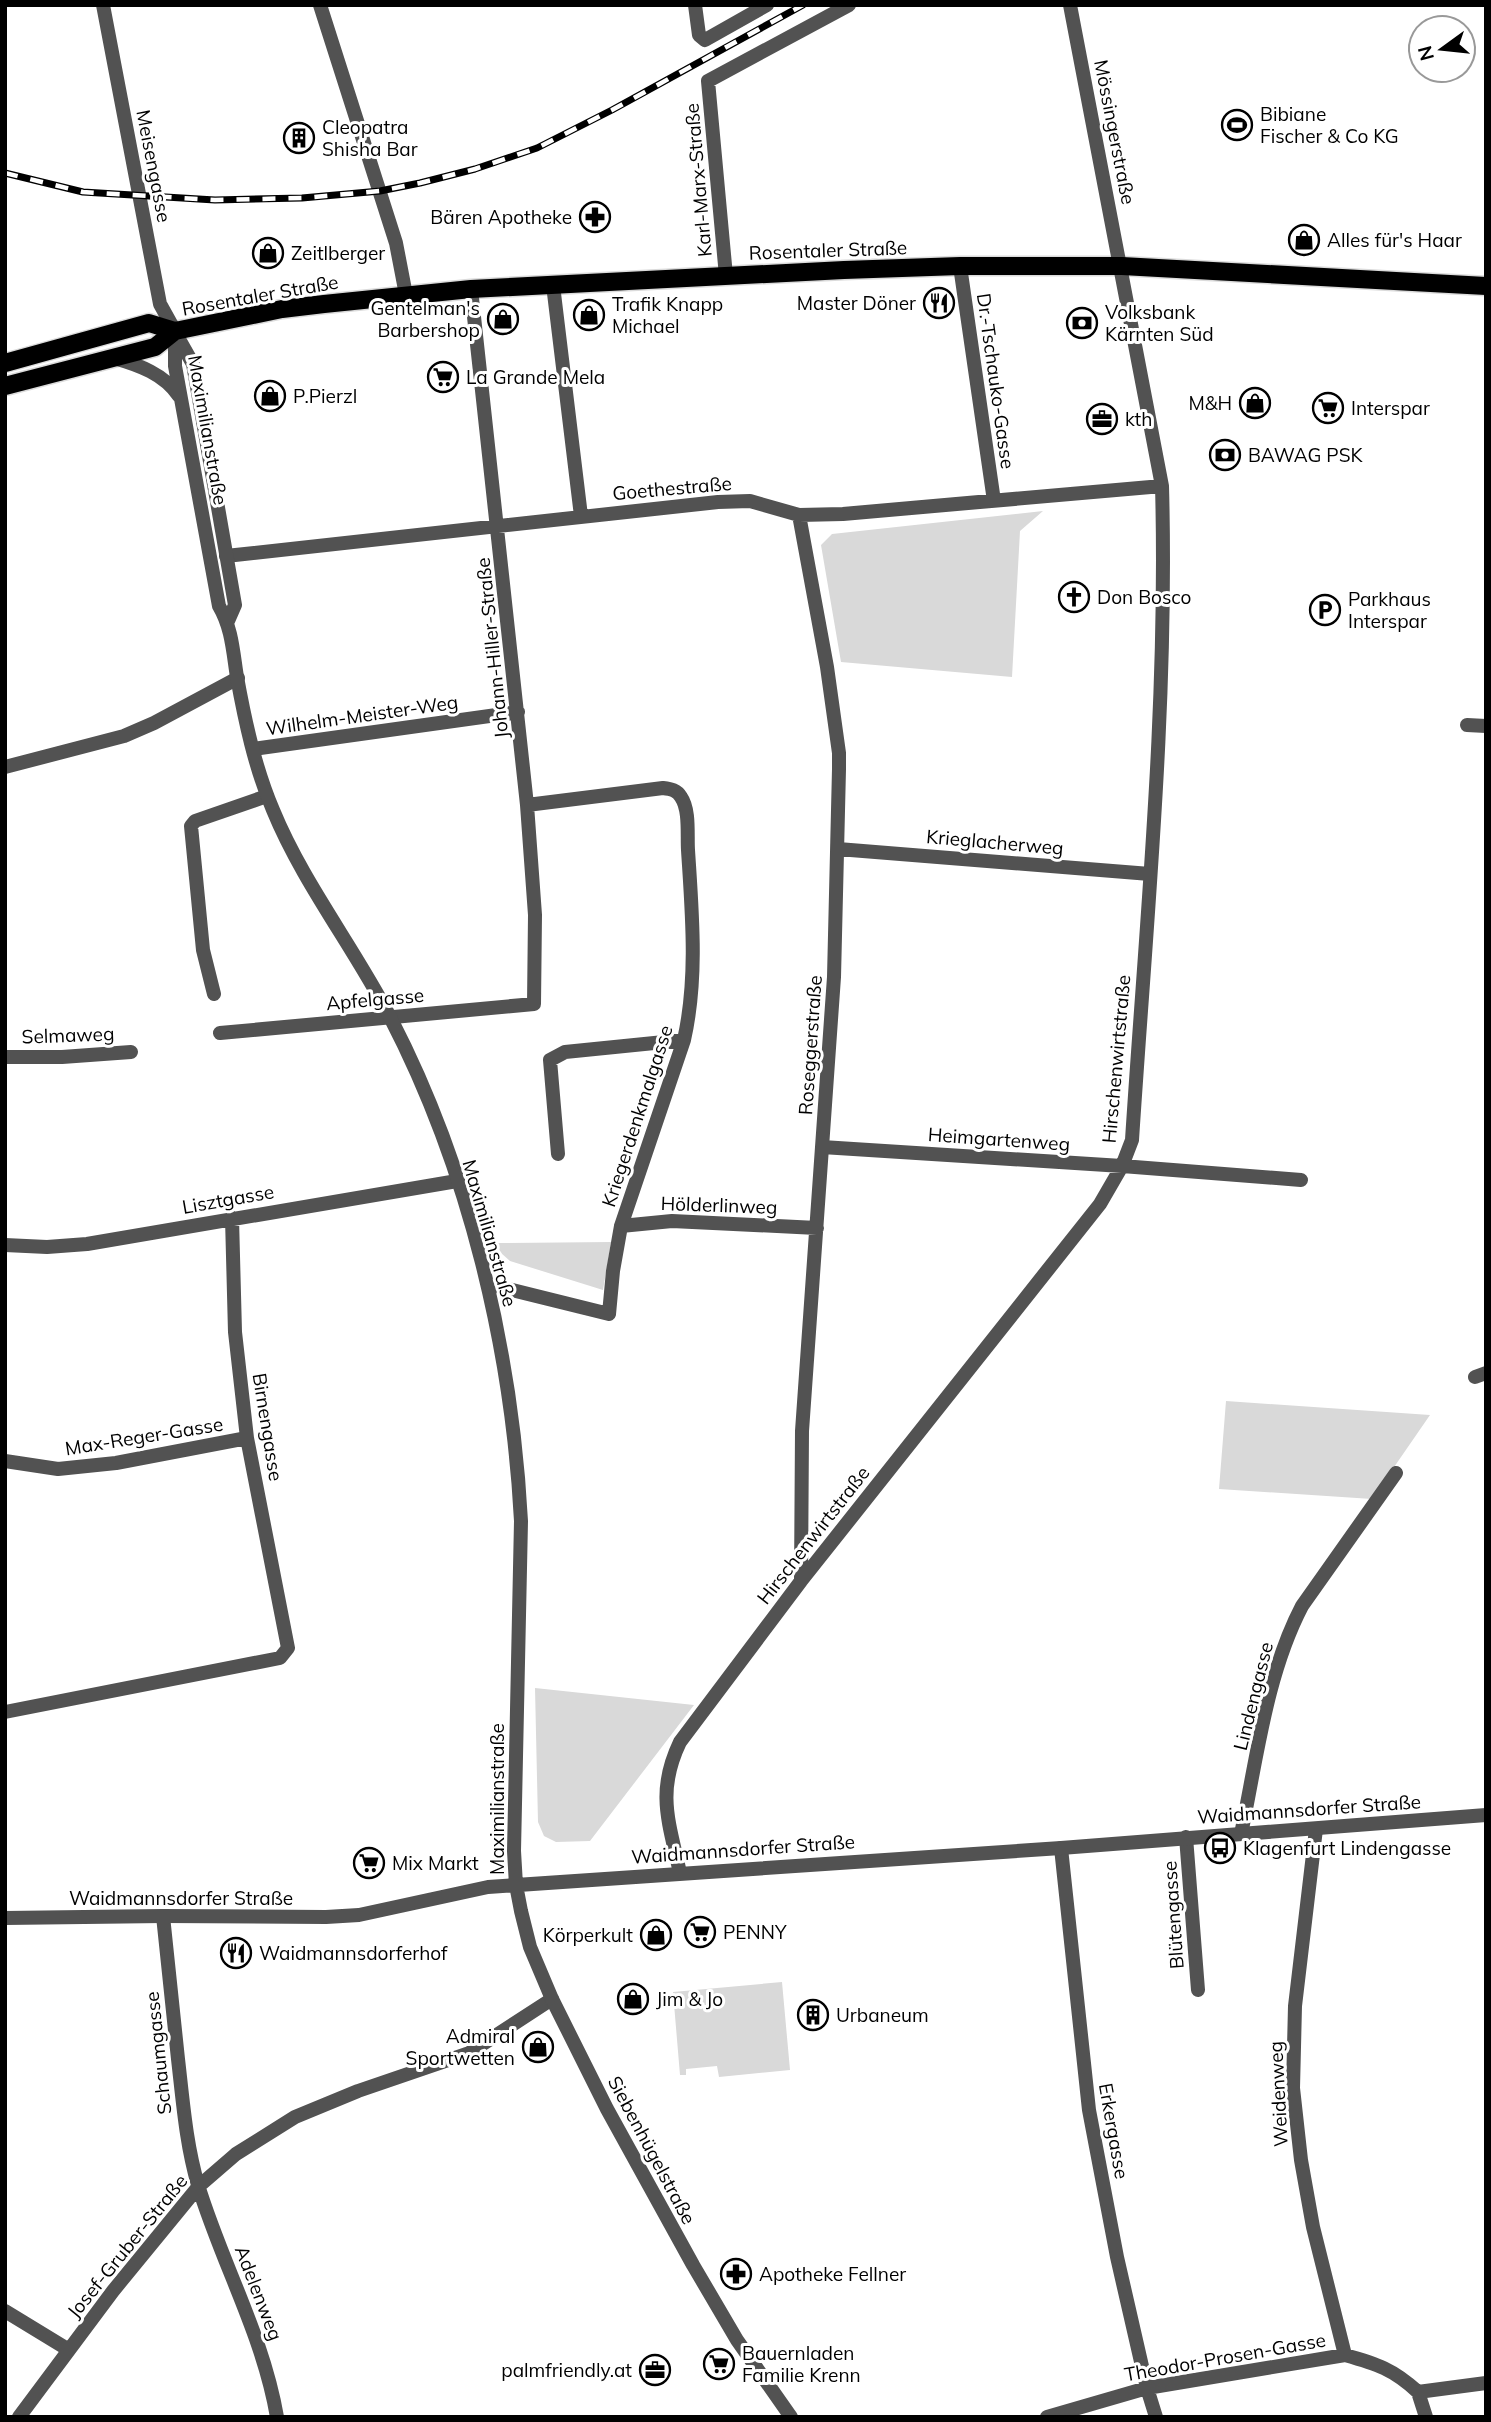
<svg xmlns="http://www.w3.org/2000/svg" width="1491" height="2422" viewBox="0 0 1491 2422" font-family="Mulish,sans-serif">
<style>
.green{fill:#d9d9d9}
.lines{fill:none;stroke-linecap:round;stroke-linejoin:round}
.primary-casing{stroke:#dbdbdb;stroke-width:21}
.minor{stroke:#525252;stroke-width:14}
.tertiary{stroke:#525252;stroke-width:14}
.primary{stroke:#000;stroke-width:18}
.rail-casing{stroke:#000;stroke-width:7}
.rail{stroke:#fff;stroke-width:4.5;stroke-dasharray:13;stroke-linecap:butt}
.labels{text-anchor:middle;stroke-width:6;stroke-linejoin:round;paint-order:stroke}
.poi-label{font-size:19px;fill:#000;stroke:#fff;text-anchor:start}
.street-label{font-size:19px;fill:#000;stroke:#fff}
</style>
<rect width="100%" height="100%" fill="#fff"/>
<!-- green -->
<path class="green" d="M 1043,511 L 1020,531 L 1012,677 L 841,662 L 821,545 L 832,534 Z
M 611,1242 L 603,1290 L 510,1261 L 501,1253 L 496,1243 Z
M 1226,1401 L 1430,1415 L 1372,1499 L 1219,1489 Z
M 535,1688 L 694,1705 L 590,1841 L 556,1842 L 544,1836 L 538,1822 Z
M 782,1982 L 790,2070 L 719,2077 L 717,2066 L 686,2069 L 686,2075 L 680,2075 L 673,1992 Z"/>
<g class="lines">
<!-- primary casing -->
<g class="primary-casing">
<path id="primary" d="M 5,363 L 149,323 L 175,331
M 5,386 L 155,347 L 175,331 L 282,309 L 324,304 L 471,289 L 844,270 L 960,266 L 1122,266 L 1486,286"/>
</g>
<!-- minor -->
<path class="minor" d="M 103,5 L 160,304 L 175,331
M 320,5 L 396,243 L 406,295
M 695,5 L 699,35 L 705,40 L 767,5
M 960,266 L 994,501
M 726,276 L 708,81 L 849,5
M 553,285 L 581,516
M 799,515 L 827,667 L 839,753 L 839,769 L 834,977 L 802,1431 L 801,1581
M 226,556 L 718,502 L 750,501 L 799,515 L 843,514 L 1162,486
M 1467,725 L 1486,726
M 253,749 L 518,712
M 5,767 L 124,736 L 154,723 L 238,678
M 838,849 L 1150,874
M 214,994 L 203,950 L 191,826 L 195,821 L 267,796
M 220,1033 L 534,1004 L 535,915 L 527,805 L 471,289
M 5,1057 L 62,1057 L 131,1052
M 822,1147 L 1122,1166 L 1301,1180
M 558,1154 L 550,1060 L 565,1052 L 684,1040
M 621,1226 L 672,1221 L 817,1228
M 5,1245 L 47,1247 L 87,1244 L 457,1181
M 488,1284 L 609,1314 L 613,1271 L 621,1226 L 684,1040 C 698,978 692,913 688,850 C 687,835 690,810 681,797 C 677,790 671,789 663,788 L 527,805
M 1475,1377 L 1486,1373
M 5,1461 L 58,1469 L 116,1463 L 247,1438
M 5,1712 L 280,1658 L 288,1648 L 247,1438 L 235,1332 L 232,1218
M 1316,1829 L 1295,2006 L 1293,2088 L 1301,2160 L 1313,2227 L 1345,2355
M 1241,1834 C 1257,1758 1266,1675 1302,1606 L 1396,1473
M 1186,1837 L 1198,1990
M 1061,1848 L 1089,2110 L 1117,2257 L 1147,2388 L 1156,2417
M 680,1873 C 669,1822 656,1792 680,1742 L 801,1581 L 1100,1204 L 1122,1166 L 1132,1140 C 1146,923 1168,705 1162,486 L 1070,5
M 163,1916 C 168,1963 173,2011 178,2059 C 183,2102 186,2144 198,2185 C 222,2264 263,2335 277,2417
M 5,2311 L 69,2350
M 1418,2392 L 1426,2417
M 19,2417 L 113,2291 L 199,2186 L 236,2154 L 295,2117 L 358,2091 L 469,2053 L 552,1999
M 1047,2417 L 1147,2388 L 1345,2355 C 1377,2364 1393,2369 1418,2392 L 1486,2383"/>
<!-- tertiary -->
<path class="tertiary" d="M 175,331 L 175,366 L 219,606 C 232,628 233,652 237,677 C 245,721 255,768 273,810 C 303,883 353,946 390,1017 C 469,1169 512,1350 521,1521 L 514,1851 L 516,1885 L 521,1911 L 530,1947 L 552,1999 L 607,2109 L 693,2265 L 737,2340 L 791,2417
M 176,334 L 193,364 L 235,605 L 228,621
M 114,358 C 139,365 164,374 179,396
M 5,1918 L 163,1916 L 326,1917 L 359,1915 L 488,1887 L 1061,1848 L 1486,1815"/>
<!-- primary -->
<use href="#primary" class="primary"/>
<!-- rail casing -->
<g class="rail-casing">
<path id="rail" d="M 5,173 L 83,192 L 215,200 L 302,198 L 380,191 L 420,183 L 475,169 L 537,148 L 612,110 L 803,5"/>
</g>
<!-- rail -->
<use href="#rail" class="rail"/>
</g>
<!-- icons -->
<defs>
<g id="stadium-ring" transform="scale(1.575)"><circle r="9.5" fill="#fff" stroke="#000" stroke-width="1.5"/><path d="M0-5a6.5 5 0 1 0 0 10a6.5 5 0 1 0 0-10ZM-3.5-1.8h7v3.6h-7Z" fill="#000"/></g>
<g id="building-ring" transform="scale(1.575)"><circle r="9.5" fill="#fff" stroke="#000" stroke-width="1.5"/><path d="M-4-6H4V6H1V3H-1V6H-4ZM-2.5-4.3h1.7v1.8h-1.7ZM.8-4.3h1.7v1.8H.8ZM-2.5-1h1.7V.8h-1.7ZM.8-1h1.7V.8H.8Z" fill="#000"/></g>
<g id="pharmacy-ring" transform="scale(1.575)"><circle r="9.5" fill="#fff" stroke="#000" stroke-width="1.5"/><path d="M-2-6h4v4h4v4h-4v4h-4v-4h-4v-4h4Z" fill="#000"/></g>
<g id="shop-ring" transform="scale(1.575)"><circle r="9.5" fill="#fff" stroke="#000" stroke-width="1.5"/><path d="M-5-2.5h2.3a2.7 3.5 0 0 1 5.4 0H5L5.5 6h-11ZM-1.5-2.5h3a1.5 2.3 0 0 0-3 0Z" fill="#000"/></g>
<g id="restaurant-ring" transform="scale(1.575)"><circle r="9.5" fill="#fff" stroke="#000" stroke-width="1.5"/><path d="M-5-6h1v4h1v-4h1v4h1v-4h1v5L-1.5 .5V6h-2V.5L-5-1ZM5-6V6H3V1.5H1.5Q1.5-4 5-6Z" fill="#000"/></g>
<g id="bank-ring" transform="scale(1.575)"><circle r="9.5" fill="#fff" stroke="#000" stroke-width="1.5"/><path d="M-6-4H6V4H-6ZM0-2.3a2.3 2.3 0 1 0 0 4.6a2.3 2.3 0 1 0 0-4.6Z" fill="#000"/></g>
<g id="supermarket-ring" transform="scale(1.575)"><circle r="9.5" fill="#fff" stroke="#000" stroke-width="1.5"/><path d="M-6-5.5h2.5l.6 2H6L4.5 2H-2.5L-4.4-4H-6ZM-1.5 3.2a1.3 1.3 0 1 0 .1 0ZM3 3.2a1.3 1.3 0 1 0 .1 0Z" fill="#000"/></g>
<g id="office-ring" transform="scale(1.575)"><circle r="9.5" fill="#fff" stroke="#000" stroke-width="1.5"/><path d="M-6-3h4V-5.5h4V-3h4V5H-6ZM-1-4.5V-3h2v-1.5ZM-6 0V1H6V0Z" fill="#000"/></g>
<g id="church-ring" transform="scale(1.575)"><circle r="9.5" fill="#fff" stroke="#000" stroke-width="1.5"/><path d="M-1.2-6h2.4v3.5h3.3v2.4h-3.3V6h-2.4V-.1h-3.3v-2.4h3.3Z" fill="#000"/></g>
<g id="parking-ring" transform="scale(1.575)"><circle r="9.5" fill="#fff" stroke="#000" stroke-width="1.5"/><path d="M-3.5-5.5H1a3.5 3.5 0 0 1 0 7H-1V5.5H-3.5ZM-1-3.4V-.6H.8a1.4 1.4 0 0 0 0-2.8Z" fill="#000"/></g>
<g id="bus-ring" transform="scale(1.575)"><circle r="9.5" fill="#fff" stroke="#000" stroke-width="1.5"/><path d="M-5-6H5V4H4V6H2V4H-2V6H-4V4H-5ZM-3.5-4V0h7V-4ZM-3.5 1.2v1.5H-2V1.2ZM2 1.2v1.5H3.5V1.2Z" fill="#000"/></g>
</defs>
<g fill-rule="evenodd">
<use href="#stadium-ring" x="1237" y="125"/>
<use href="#building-ring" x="299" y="138"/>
<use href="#pharmacy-ring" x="595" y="217"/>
<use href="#shop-ring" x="1304" y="240"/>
<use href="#shop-ring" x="268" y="253"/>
<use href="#restaurant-ring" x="939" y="303"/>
<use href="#shop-ring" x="589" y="315"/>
<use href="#shop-ring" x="503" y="319"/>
<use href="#bank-ring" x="1082" y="323"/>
<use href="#supermarket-ring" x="443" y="377"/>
<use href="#shop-ring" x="270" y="396"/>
<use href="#shop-ring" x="1255" y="403"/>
<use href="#supermarket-ring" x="1328" y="408"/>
<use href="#office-ring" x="1102" y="419"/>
<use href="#bank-ring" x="1225" y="455"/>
<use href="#church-ring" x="1074" y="597"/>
<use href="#parking-ring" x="1325" y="610"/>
<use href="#bus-ring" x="1220" y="1848"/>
<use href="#supermarket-ring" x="369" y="1863"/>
<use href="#supermarket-ring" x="700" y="1932"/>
<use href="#shop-ring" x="656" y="1935"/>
<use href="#restaurant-ring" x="236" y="1953"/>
<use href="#shop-ring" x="633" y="1999"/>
<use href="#building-ring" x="813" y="2015"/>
<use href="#shop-ring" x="538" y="2047"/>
<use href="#pharmacy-ring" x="736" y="2274"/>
<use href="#supermarket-ring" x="719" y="2364"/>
<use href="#office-ring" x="655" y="2370"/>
</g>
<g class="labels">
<!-- poi labels -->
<g class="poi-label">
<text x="1260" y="121">Bibiane<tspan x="1260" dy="22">Fischer &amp; Co KG</tspan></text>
<text x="322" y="134">Cleopatra<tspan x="322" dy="22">Shisha Bar</tspan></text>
<text x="572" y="224" text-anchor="end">Bären Apotheke</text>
<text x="1327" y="247">Alles für's Haar</text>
<text x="291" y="260">Zeitlberger</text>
<text x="916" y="310" text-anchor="end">Master Döner</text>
<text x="612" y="311">Trafik Knapp<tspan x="612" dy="22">Michael</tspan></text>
<text x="480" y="315" text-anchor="end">Gentelman's<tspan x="480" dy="22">Barbershop</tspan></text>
<text x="1105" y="319">Volksbank<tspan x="1105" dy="22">Kärnten Süd</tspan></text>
<text x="466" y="384">La Grande Mela</text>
<text x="293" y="403">P.Pierzl</text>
<text x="1232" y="410" text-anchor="end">M&amp;H</text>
<text x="1351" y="415">Interspar</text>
<text x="1125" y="426">kth</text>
<text x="1248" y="462">BAWAG PSK</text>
<text x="1097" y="604">Don Bosco</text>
<text x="1348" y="606">Parkhaus<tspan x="1348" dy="22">Interspar</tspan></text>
<text x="1243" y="1855">Klagenfurt Lindengasse</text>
<text x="392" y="1870">Mix Markt</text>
<text x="723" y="1939">PENNY</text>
<text x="633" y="1942" text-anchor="end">Körperkult</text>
<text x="259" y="1960">Waidmannsdorferhof</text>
<text x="656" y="2006">Jim &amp; Jo</text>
<text x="836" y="2022">Urbaneum</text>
<text x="515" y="2043" text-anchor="end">Admiral<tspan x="515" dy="22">Sportwetten</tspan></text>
<text x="759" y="2281">Apotheke Fellner</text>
<text x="742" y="2360">Bauernladen<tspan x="742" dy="22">Familie Krenn</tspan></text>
<text x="632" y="2377" text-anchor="end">palmfriendly.at</text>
</g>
<!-- street labels -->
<g class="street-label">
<text transform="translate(1115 132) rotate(79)" y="7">Mössingerstraße</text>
<text transform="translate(154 166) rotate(79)" y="7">Meisengasse</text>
<text transform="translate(698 180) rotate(-95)" y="7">Karl-Marx-Straße</text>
<text transform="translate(828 250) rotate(-2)" y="7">Rosentaler Straße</text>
<text transform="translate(260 295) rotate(-10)" y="7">Rosentaler Straße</text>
<text transform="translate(996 381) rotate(82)" y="7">Dr.-Tschauko-Gasse</text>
<text transform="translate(208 430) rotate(80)" y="7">Maximilianstraße</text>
<text transform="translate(672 488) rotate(-5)" y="7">Goethestraße</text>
<text transform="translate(492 648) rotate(-96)" y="7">Johann-Hiller-Straße</text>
<text transform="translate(362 715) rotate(-8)" y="7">Wilhelm-Meister-Weg</text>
<text transform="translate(995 842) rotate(5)" y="7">Krieglacherweg</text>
<text transform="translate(375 999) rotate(-5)" y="7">Apfelgasse</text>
<text transform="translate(68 1035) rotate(-2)" y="7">Selmaweg</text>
<text transform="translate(810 1045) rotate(-86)" y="7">Roseggerstraße</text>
<text transform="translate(1116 1059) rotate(-85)" y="7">Hirschenwirtstraße</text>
<text transform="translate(637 1116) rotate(-72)" y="7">Kriegerdenkmalgasse</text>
<text transform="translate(999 1139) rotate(4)" y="7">Heimgartenweg</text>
<text transform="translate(228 1199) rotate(-10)" y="7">Lisztgasse</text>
<text transform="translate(719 1205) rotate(2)" y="7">Hölderlinweg</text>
<text transform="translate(490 1233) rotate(74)" y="7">Maximilianstraße</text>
<text transform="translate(268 1427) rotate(81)" y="7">Birnengasse</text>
<text transform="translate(144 1436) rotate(-9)" y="7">Max-Reger-Gasse</text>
<text transform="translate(813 1535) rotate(-52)" y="7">Hirschenwirtstraße</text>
<text transform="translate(1253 1696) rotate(-76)" y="7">Lindengasse</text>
<text transform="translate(497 1799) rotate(-90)" y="7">Maximilianstraße</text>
<text transform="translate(1309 1809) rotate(-4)" y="7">Waidmannsdorfer Straße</text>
<text transform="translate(743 1849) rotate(-4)" y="7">Waidmannsdorfer Straße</text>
<text x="181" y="1905">Waidmannsdorfer Straße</text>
<text transform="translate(1173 1915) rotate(-94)" y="7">Blütengasse</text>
<text transform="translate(158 2053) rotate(-96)" y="7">Schaumgasse</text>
<text transform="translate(1278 2094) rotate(-93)" y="7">Weidenweg</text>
<text transform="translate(1114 2131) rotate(80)" y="7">Erkergasse</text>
<text transform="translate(652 2150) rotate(62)" y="7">Siebenhügelstraße</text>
<text transform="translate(127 2246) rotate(-51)" y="7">Josef-Gruber-Straße</text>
<text transform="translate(259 2293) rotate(69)" y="7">Adelenweg</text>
<text transform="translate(1225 2357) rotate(-10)" y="7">Theodor-Prosen-Gasse</text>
</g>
</g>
<!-- border -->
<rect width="1491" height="2422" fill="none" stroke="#000000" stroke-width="14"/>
<!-- north arrow -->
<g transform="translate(1442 49) rotate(255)"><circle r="33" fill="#ffffff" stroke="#999999" stroke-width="2"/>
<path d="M0-5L12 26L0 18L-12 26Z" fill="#000000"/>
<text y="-10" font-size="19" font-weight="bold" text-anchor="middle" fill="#000000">N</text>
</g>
</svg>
